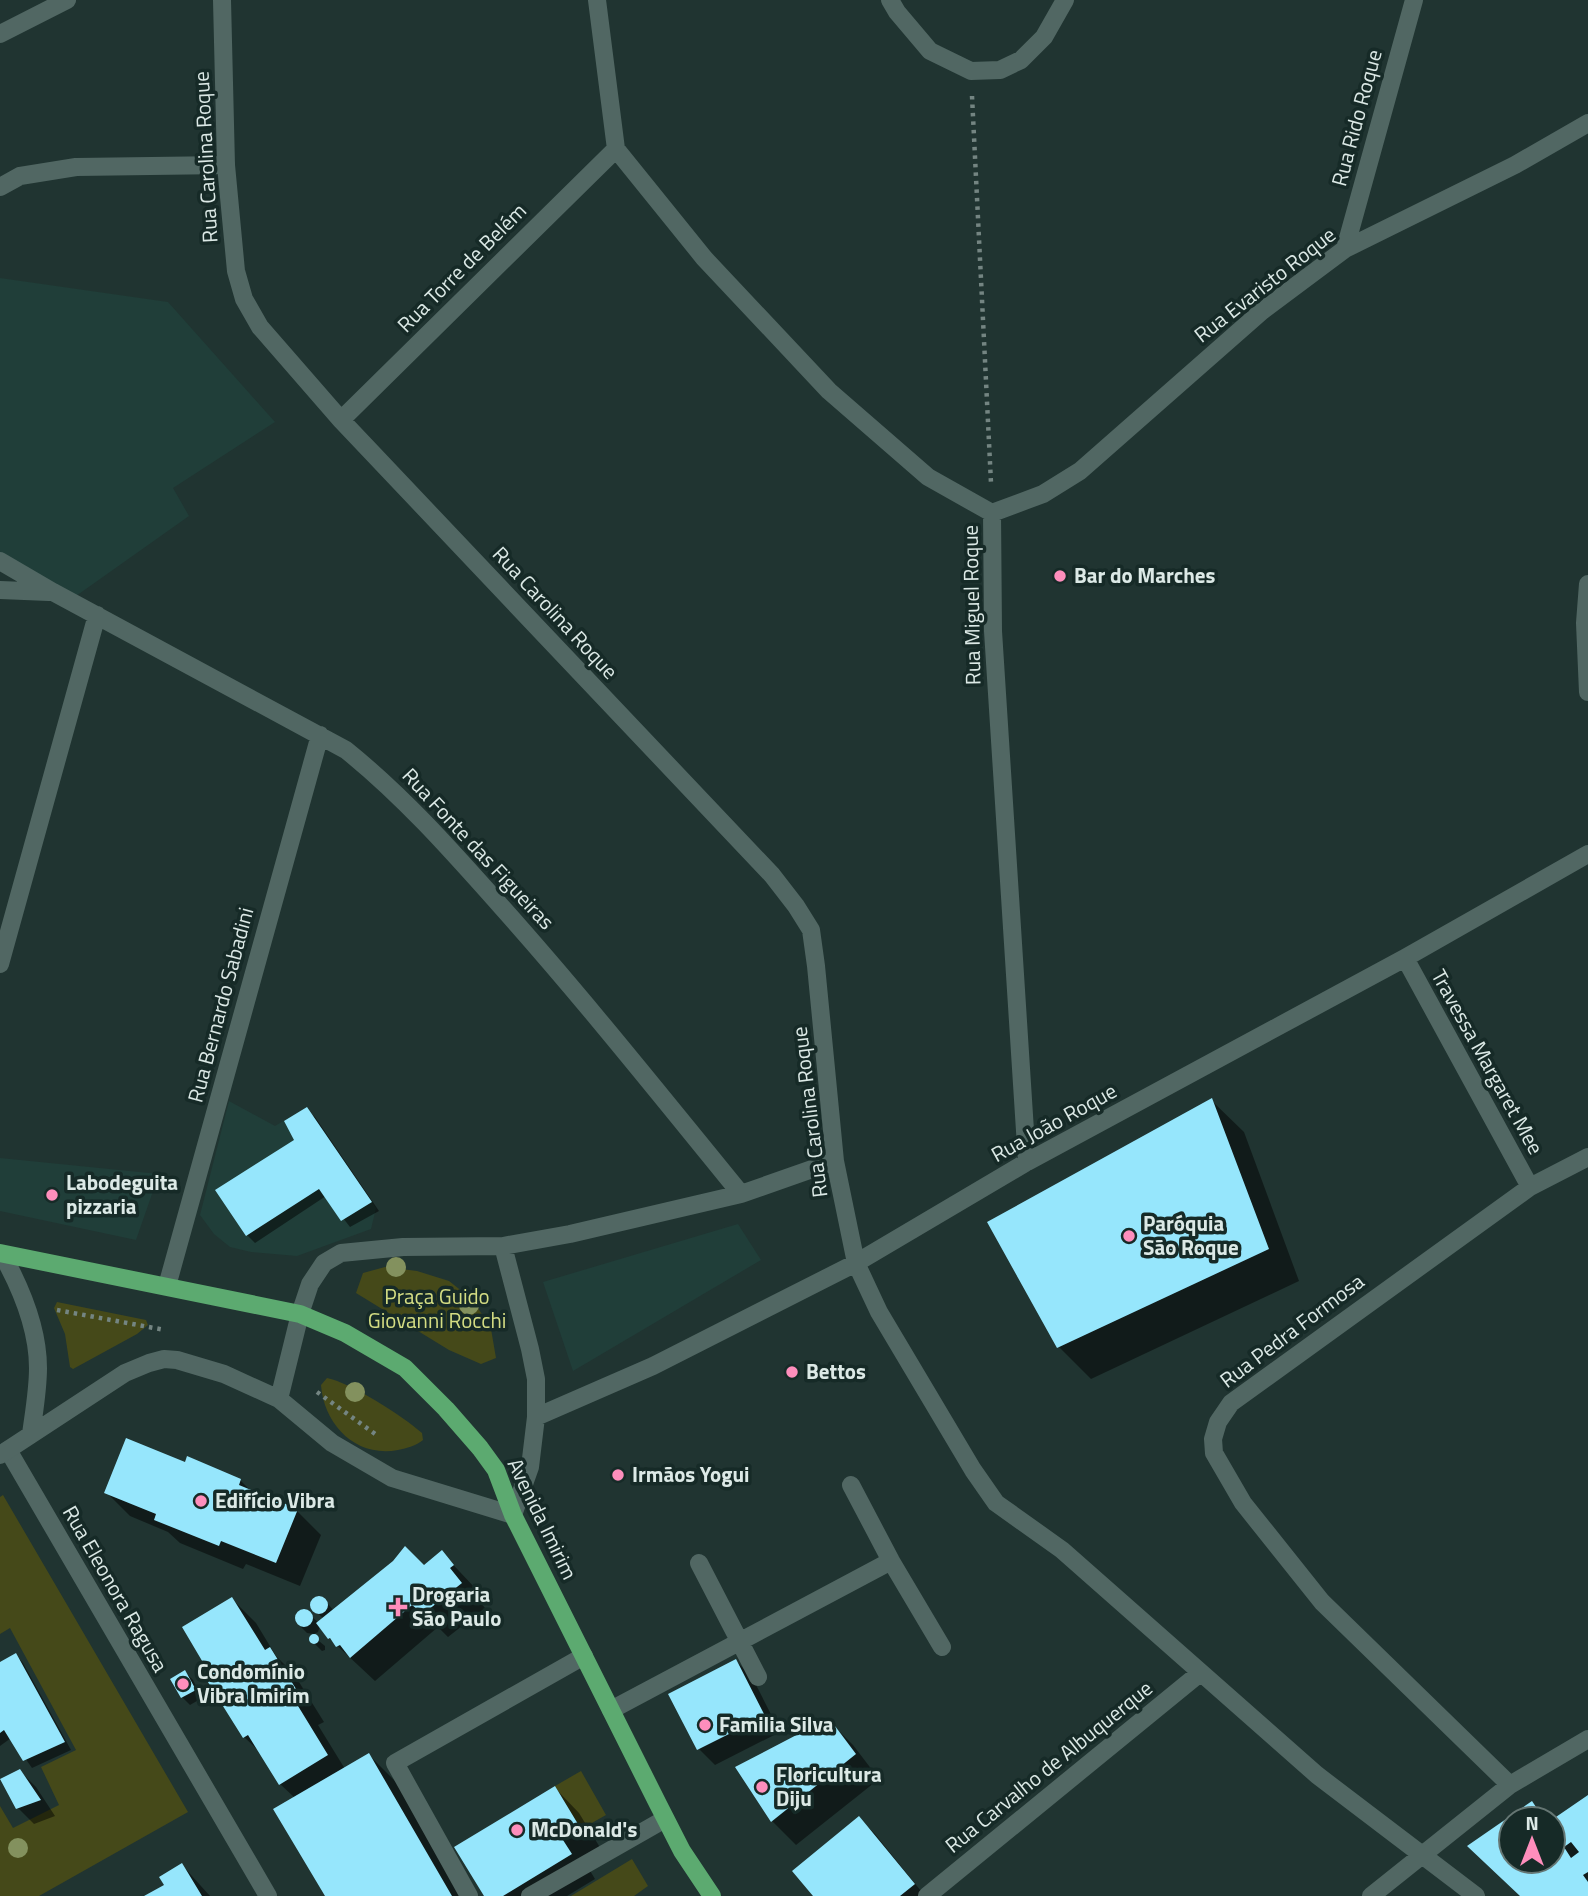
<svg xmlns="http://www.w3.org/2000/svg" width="1588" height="1896" viewBox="0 0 1588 1896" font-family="'Titillium Web',sans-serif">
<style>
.built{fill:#203e39}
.green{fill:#454919}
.shadow{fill:#0007}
.building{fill:#96e6fc;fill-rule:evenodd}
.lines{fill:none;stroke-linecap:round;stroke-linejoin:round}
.path{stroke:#748582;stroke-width:4.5;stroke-dasharray:3.5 5;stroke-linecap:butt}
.lane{stroke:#516763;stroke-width:18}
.street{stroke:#516763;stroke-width:18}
.primary{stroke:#5caa70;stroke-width:18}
.tree{fill:#83915e}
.poi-dot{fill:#fe8ebc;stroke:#162a27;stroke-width:2.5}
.labels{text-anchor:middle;stroke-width:7;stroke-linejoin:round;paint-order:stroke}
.street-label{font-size:21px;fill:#dce9e6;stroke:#162a27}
.poi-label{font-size:21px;font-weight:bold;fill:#dce9e6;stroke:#162a27;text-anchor:start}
.park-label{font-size:21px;fill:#d4dd83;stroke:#162a27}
</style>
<rect width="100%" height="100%" fill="#203431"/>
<!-- built -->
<path class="built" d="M 0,278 L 168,302 L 275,422 L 173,488 L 189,516 L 76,596 L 0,553 Z
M 229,1101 L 275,1126 L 307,1107 L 376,1208 L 371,1229 L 297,1256 L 251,1252 L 230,1247 L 214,1234 L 200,1215 Z
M 0,1158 L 159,1174 L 136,1240 L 0,1211 Z
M 738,1224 L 761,1260 L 573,1371 L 543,1282 Z"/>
<!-- green -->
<path class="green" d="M 385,1267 L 417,1271 L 449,1281 L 473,1300 L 491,1329 L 496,1358 L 481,1364 L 449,1350 L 356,1293 L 363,1273 Z
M 57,1302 L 146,1320 L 148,1325 L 137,1334 L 73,1369 L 70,1367 L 65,1334 L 54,1308 Z
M 327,1378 C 351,1383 403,1416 422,1433 L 423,1440 C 416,1446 407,1448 398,1450 C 356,1458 324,1425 321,1385 Z
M 3,1495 L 188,1812 L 39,1896 L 0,1896 L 0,1806 L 13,1828 L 59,1805 L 41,1767 L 76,1750 L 10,1628 L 0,1634 L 0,1497 Z
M 581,1771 L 606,1815 L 581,1829 L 555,1786 Z
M 632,1859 L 648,1886 L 634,1896 L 571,1896 Z"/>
<!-- shadow -->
<path class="shadow" d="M 1212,1101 L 1244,1132 L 1299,1281 L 1091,1379 L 1059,1347 Z
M 307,1110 L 315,1117 L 379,1211 L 350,1227 L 326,1196 L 255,1243 L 247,1235 L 296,1140 Z
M 186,1464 L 240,1480 L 253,1493 L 297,1511 L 321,1535 L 300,1586 L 246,1564 L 243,1569 L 180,1543 L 168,1532 L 130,1516 L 106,1492 Z
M 442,1553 L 477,1590 L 473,1593 L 485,1608 L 448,1637 L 438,1627 L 375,1681 L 329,1638 L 320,1626 L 318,1632 L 314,1634 L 307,1633 L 299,1625 L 296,1617 L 298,1614 L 305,1611 L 319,1623 L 324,1619 L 312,1608 L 311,1604 L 315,1598 L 323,1598 L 334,1611 L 424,1567 Z
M 232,1599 L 256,1623 L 276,1656 L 294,1674 L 324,1722 L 318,1725 L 345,1769 L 369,1755 L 400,1786 L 464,1896 L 327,1896 L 295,1798 L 280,1784 L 263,1755 L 244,1737 L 214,1676 Z
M 314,1637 L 325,1646 L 325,1650 L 322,1651 L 311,1640 Z
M 16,1655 L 23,1663 L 71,1750 L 32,1768 L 11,1738 L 0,1746 L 0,1664 Z
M 736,1661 L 752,1677 L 780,1732 L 715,1765 L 699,1749 Z
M 185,1672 L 193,1680 L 202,1698 L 190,1705 L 182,1697 Z
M 828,1720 L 853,1745 L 879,1779 L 796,1845 L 772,1821 L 737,1768 Z
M 20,1771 L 36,1787 L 55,1816 L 34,1824 L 17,1807 Z
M 555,1788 L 579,1813 L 604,1854 L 586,1864 L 595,1879 L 567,1896 L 486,1896 Z
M 1588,1797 L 1588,1896 L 1521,1896 L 1470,1847 L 1532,1803 L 1548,1819 L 1511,1819 L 1511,1861 L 1553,1861 L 1553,1821 Z
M 859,1818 L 875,1834 L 925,1896 L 817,1896 Z
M 182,1865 L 210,1896 L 148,1896 L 166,1886 Z"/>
<!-- building -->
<path class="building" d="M 1212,1098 L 1269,1249 L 1057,1348 L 987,1222 Z
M 307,1107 L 372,1202 L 341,1221 L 319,1189 L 246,1236 L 215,1190 L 294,1140 L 284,1121 Z
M 126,1438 L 185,1462 L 187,1456 L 241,1479 L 239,1485 L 298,1509 L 276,1563 L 221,1541 L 219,1546 L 154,1520 L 156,1514 L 104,1493 Z
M 405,1546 L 424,1565 L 442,1550 L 454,1565 L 450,1568 L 462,1583 L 423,1614 L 412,1605 L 350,1658 L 340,1645 L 336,1647 L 330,1638 L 328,1639 L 316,1623 L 393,1561 Z
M310 1605a9 9 0 1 1 18 0a9 9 0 1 1-18 0Z
M 232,1597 L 265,1650 L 270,1647 L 301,1697 L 295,1701 L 328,1755 L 279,1785 L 248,1735 L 243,1738 L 206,1679 L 211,1676 L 182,1627 Z
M295 1618a9 9 0 1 1 18 0a9 9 0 1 1-18 0Z
M309 1639a5 5 0 1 1 10 0a5 5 0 1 1-10 0Z
M 16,1653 L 65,1742 L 23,1761 L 4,1730 L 0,1733 L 0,1662 Z
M 736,1659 L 765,1716 L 697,1750 L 668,1694 Z
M 185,1670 L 196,1690 L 181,1698 L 170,1679 Z
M 829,1718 L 856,1754 L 771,1822 L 735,1767 Z
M 369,1753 L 452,1896 L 325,1896 L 273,1809 Z
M 20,1769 L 41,1800 L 16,1809 L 0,1779 Z
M 555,1786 L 581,1829 L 563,1840 L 572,1854 L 503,1896 L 484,1896 L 454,1847 Z
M 1588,1795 L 1588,1872 L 1583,1875 L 1588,1882 L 1588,1896 L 1520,1896 L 1467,1846 L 1532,1801 L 1544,1819 L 1511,1819 L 1511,1861 L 1553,1861 L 1553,1819 ZM 1571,1842 L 1579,1852 L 1571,1858 L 1564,1847 Z
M 859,1816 L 915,1884 L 900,1896 L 813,1896 L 792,1871 Z
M 182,1863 L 202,1896 L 144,1896 L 164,1885 L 159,1877 Z"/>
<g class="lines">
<!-- path -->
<path class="path" d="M 972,96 L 991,483
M 57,1310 L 165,1330
M 317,1392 L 378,1436"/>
<!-- lane -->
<path class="lane" d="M 0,187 L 20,176 L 76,167 L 226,165
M 8,1450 L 268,1896
M 469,1896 L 395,1763 L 584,1656
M 530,1896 L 665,1819"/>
<!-- street -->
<path class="street" d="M 222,0 L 226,165 L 236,271 L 244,299 L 260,327 L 341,420 L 772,875 L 796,906 L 811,930 L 816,966 L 835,1161 L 856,1263 L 879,1312 L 973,1470 L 996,1503 L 1062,1550 L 1317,1775 L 1476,1896
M 597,0 L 616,149 L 704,258 L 829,391 L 928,477 L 992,513
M 890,0 L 897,12 L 930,51 L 971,71 L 1000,70 L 1021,60 L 1044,37 L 1065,0
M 0,34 L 67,0
M 1345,249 L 1414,0
M 341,420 L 616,149
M 992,513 L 1043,494 L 1080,471 L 1262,311 L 1345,249 L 1515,165 L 1588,123
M 992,513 L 993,631 L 1027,1162
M 0,561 L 53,592 L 346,750 C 403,796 450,849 499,904 C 583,998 661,1096 741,1194
M 1588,584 L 1585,623 L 1588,692
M 0,590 L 49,592
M 1405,958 L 1530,1187
M 0,964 L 97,615
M 2,1254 C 21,1288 38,1328 38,1368 C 38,1390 34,1412 31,1434
M 167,1286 L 320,735
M 279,1399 L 300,1314 L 310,1284 L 324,1263 L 341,1253 L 403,1247 L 503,1246 L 570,1234 L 741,1194 L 835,1161
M 536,1417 L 653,1366 L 856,1263 L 1027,1162 L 1405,958 L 1588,854
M 0,1455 L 125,1373 L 149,1363 L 164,1359 L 177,1360 L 224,1374 L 279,1399 L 332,1443 L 392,1478 L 513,1515 L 530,1467 L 536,1417 L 536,1379 L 530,1349 L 503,1246
M 851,1485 L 891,1561 L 942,1647
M 699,1563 L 758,1677
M 611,1710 L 891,1561
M 1510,1785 L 1322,1602 L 1243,1503 L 1214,1453 L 1213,1439 L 1218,1422 L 1231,1403 L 1530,1187 L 1588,1157
M 927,1896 L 1200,1673
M 1371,1896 L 1510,1785 L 1588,1739"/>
<!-- primary -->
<path class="primary" d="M 0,1253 L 300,1314 L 345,1333 L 405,1368 L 446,1409 L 480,1448 L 496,1470 L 513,1515 L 658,1804 L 682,1851 L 712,1896"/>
</g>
<!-- trees -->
<g class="tree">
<circle cx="396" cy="1267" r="10"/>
<circle cx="469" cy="1305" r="10"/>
<circle cx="355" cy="1392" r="10"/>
<circle cx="18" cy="1848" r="10"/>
</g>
<!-- markers -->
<g class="poi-dot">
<circle cx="1060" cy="576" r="7"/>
<circle cx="52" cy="1195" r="7"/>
<circle cx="1129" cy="1236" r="7"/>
<circle cx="792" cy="1372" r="7"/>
<circle cx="618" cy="1475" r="7"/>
<circle cx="201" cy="1501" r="7"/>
<path d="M394.5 1596.5h7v7h7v7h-7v7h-7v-7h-7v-7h7z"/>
<circle cx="183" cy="1684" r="7"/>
<circle cx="705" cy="1725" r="7"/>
<circle cx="762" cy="1787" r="7"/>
<circle cx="517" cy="1830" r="7"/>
</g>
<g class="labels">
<!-- street labels -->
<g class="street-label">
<text transform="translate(1357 118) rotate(-75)" y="7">Rua Rido Roque</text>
<text transform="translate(206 157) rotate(-93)" y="7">Rua Carolina Roque</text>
<text transform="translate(462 268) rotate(-45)" y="7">Rua Torre de Belém</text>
<text transform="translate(1265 285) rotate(-38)" y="7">Rua Evaristo Roque</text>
<text transform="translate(972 605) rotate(-91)" y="7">Rua Miguel Roque</text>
<text transform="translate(555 613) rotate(47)" y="7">Rua Carolina Roque</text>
<text transform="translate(478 849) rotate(47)" y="7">Rua Fonte das Figueiras</text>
<text transform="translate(221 1005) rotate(-75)" y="7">Rua Bernardo Sabadini</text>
<text transform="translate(1487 1062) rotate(61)" y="7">Travessa Margaret Mee</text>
<text transform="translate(810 1112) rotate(-97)" y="7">Rua Carolina Roque</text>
<text transform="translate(1054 1123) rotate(-29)" y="7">Rua João Roque</text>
<text transform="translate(1292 1331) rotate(-37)" y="7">Rua Pedra Formosa</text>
<text transform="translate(542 1519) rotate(64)" y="7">Avenida Imirim</text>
<text transform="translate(115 1589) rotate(60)" y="7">Rua Eleonora Ragusa</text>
<text transform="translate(1049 1767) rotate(-39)" y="7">Rua Carvalho de Albuquerque</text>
</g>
<!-- poi labels -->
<g class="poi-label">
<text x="1074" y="583">Bar do Marches</text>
<text x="66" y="1190">Labodeguita<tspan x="66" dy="24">pizzaria</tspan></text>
<text x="1143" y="1231">Paróquia<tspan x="1143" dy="24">São Roque</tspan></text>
<text x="806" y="1379">Bettos</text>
<text x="632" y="1482">Irmãos Yogui</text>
<text x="215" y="1508">Edifício Vibra</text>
<text x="412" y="1602">Drogaria<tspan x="412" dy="24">São Paulo</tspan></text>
<text x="197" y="1679">Condomínio<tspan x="197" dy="24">Vibra Imirim</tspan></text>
<text x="719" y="1732">Familia Silva</text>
<text x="776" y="1782">Floricultura<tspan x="776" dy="24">Diju</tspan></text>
<text x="531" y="1837">McDonald's</text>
</g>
<!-- park labels -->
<g class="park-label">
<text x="437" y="1304">Praça Guido<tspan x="437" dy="24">Giovanni Rocchi</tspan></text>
</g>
</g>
<!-- north arrow -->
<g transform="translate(1532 1840)"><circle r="33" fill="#162a27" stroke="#657673" stroke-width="2"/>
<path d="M0-5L12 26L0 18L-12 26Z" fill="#fe8ebc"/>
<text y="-10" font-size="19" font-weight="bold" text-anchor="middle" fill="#dce9e6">N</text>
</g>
</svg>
